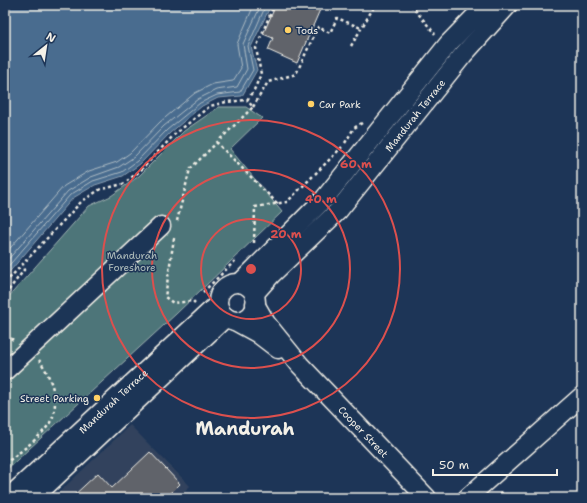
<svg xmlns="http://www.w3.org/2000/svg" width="587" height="503" viewBox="0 0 587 503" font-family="'Shantell Sans',sans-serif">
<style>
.built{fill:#31435d}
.green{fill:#4d7579;stroke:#a0b3b0}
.water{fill:#486c8f;stroke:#8da1b3}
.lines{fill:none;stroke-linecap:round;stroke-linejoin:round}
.shore{stroke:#afbcc4;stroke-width:1}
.building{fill:#60636a;stroke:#f4f1e8}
.minor-casing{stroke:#f4f1e8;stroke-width:21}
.path{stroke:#f4f1e8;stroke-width:2.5;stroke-dasharray:3 3;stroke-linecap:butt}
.minor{stroke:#1d3557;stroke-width:18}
.ring{fill:none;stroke:#dc504e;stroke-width:2}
.poi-dot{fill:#ffd166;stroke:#1d3557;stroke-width:1.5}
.labels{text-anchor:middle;stroke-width:3;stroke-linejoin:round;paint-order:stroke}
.poi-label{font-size:10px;fill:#f4f1e8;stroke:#1d3557;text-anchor:start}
.street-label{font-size:10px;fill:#f4f1e8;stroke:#1d3557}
.park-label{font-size:10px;fill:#b1bfbc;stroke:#1d3557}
.town-label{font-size:18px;font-weight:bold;fill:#f4f1e8;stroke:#1d3557}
.centre{fill:#dc504e;stroke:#1d3557;stroke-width:2}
.ring-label{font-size:12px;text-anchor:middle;font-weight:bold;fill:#dc504e;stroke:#1d3557;stroke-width:3;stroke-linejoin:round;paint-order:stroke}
</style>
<rect width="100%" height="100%" fill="#1d3557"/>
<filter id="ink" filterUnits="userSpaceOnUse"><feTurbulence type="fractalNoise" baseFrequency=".025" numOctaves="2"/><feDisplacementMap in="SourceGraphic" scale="8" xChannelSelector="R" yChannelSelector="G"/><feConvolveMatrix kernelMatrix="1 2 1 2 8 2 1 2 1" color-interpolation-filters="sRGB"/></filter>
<g filter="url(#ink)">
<!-- built -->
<path class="built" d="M 130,425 L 190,486 L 177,498 L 53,498 Z"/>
<!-- green -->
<path class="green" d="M 219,107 L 246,107 L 262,118 L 230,149 L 282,212 L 176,314 L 5,471 L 5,301 L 89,206 L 111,196 L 139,176 L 184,131 Z"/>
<!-- water -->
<path class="water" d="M 5,5 L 271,5 L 251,47 L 257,70 L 242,96 L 218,98 L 202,106 L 170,133 L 140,164 L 123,176 L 95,185 L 73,198 L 5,277 Z"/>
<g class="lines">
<!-- shore -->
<path class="shore" d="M 5,254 L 64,186 L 89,171 L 117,162 L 130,153 L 160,122 L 195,93 L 213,84 L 233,81 L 241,68 L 237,44 L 254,5
M 5,263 L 68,191 L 91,177 L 119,167 L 134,157 L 164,126 L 198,99 L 216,90 L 237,87 L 247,69 L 243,44 L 261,5
M 5,270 L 70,195 L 93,181 L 122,172 L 137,161 L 167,130 L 200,103 L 217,95 L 240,92 L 253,70 L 248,46 L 266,5"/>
</g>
<!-- building -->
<path class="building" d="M 276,5 L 322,5 L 297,63 L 268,50 L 273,38 L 263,34 Z
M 150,452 L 180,484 L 166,498 L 71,498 L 98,473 L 112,488 Z"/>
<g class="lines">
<!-- minor casing -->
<g class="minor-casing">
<g id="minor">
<path d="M 240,283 L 324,199 L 449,43 L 486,5"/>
<circle cx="237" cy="302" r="19"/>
<path id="s1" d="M 254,294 L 271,275 L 338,211 L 463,55 L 508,5"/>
<path id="s2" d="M 255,304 L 266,323 L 300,365 L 427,498"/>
<path d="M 235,321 L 257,333 L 278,349"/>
<path d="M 5,371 L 161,226"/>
<path id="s3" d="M 8,498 L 218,304"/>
<path d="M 33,498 L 226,317"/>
<path d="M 467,498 L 582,396"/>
</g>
</g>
<!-- path -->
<path class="path" d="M 411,5 L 435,34
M 351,46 L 375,5
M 247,100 L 254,90 L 261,74 L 256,48 L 274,5
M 253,107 L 268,82 L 296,74 L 318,27 L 330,33 L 337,18 L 361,28
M 216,142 L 278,204
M 345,143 L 354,128 L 362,123
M 177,221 L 190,169 L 253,107 L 247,100
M 174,238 L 165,297 L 173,303 L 193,301 L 195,303
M 254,243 L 255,207 L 287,202 L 342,147
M 5,283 L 81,202 L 99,190 L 123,184 L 140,171 L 175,134 L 210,106 L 226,102 L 247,100
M 203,292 L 237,259
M 5,295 L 24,270 L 23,264
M 5,336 L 14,340
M 5,464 C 20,451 43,437 52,419 C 60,401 50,374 39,360
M 496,498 L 503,491"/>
<!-- minor -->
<use href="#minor" class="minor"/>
</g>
</g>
<!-- distance rings -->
<g class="ring">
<circle cx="251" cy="269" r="50"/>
<circle cx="251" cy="269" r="99"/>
<circle cx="251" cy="269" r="149"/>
</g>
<!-- markers -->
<g class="poi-dot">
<circle cx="288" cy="30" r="4"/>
<circle cx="311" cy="104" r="4"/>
<circle cx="97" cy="398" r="4"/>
</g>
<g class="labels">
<!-- poi labels -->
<g class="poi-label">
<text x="296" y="34">Tods</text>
<text x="319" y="108">Car Park</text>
<text x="89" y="402" text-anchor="end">Street Parking</text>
</g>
<!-- street labels -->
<g class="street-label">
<text dy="4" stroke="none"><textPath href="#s1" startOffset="241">Mandurah Terrace</textPath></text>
<text dy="4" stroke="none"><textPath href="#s3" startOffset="143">Mandurah Terrace</textPath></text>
<text dy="4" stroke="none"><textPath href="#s2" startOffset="168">Cooper Street</textPath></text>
</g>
<!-- park labels -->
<g class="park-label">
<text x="132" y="259">Mandurah<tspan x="132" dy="12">Foreshore</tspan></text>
</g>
<!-- town labels -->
<g class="town-label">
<text x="245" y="435">Mandurah</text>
</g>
</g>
<circle cx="251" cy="269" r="6" class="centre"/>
<g class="ring-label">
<text x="356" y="168">60 m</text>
<text x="321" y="203">40 m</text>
<text x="286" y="238">20 m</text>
</g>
<!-- margin -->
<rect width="587" height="503" fill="none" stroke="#1d3557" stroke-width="20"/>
<rect x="10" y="10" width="567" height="483" fill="none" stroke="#f4f1e8" stroke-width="1.5" filter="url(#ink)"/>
<!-- north arrow -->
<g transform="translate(46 46) rotate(30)" stroke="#1d3557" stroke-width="3" paint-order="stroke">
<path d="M0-3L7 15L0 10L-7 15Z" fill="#f4f1e8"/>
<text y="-6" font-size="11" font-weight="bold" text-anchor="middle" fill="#f4f1e8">N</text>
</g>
<!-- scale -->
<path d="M433 469v6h124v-6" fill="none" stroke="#f4f1e8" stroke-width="2"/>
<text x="439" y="469" font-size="12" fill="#f4f1e8" stroke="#1d3557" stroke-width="3" paint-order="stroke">50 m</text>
</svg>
